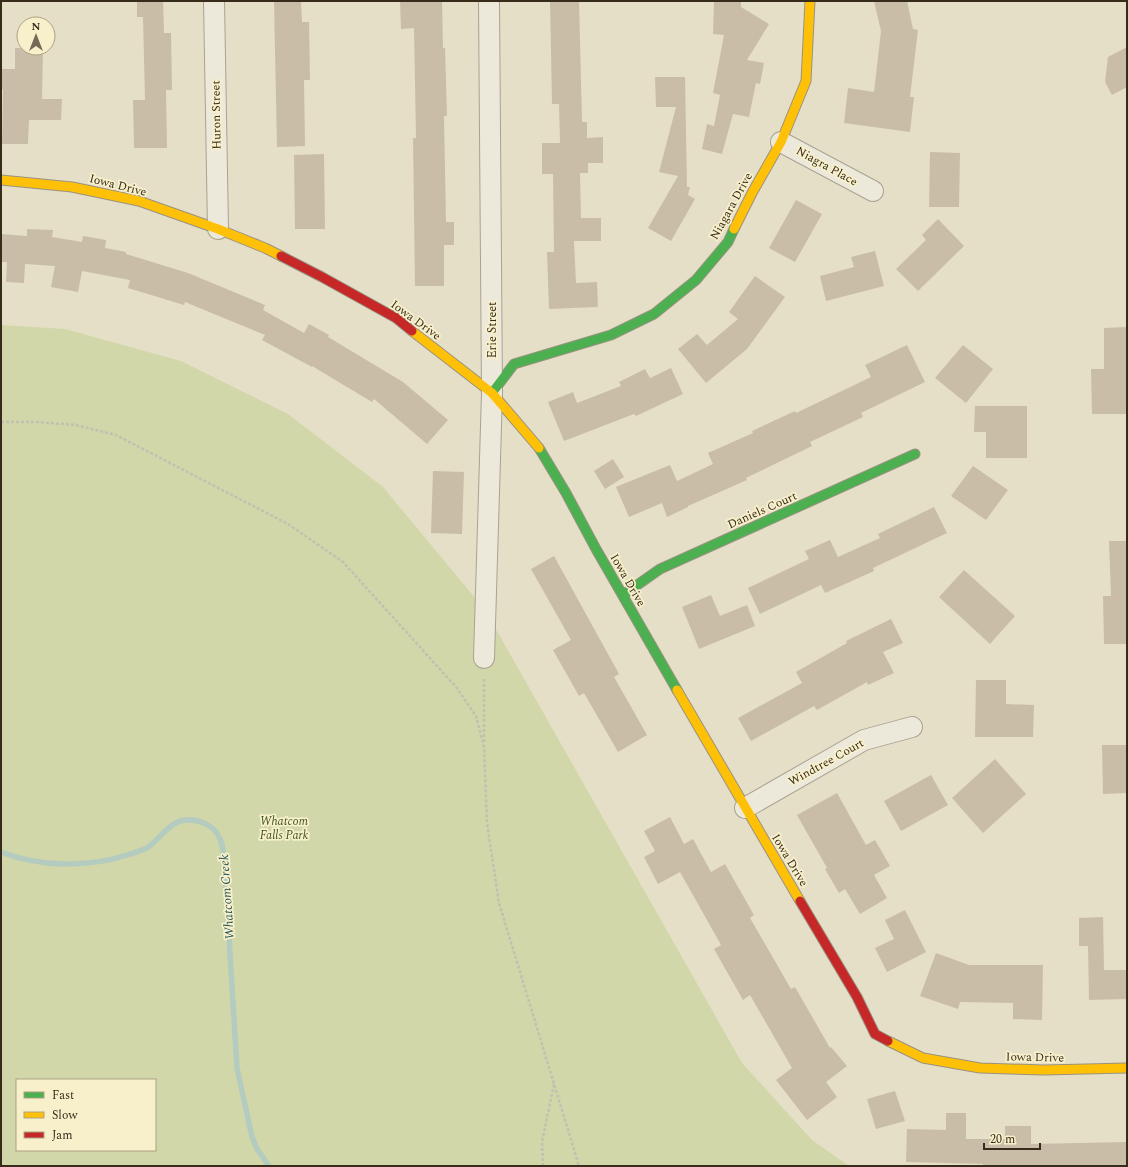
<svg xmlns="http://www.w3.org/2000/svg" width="1128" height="1167" viewBox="0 0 1128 1167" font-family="Spectral,serif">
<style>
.green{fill:#d1d7a8;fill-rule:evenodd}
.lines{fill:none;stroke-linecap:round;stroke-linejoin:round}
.stream{stroke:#b4cbbf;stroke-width:5.5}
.building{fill:#cabda8}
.street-casing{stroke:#a9a291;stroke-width:22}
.fast-casing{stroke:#999281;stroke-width:11}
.slow-casing{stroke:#999281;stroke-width:11}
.jam-casing{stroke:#999281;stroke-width:11}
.path{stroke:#c4c0b1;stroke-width:2.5;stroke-dasharray:3 2;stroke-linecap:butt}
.street{stroke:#ece8da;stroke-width:20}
.fast{stroke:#4caf50;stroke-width:9}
.slow{stroke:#ffc107;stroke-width:9}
.jam{stroke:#c62828;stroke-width:9}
.labels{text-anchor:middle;stroke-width:3.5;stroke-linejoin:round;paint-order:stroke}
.street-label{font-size:12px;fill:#372b1a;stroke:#f8f0cb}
.park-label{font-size:12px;font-style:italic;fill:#42561e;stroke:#f8f0cb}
.water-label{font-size:13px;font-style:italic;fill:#275759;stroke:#f8f0cb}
</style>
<rect width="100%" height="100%" fill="#e5dfc7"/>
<!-- green -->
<path class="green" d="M 1,325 L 65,329 L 181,361 L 288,414 L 383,487 L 485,610 L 742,1063 L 812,1140 L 849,1166 L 1,1166 ZM 17,1080 L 155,1080 L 155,1150 L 17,1150 Z"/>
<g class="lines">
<!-- stream -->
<path class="stream" d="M 1,852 C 40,867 87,868 127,855 C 133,853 141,851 147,848 C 160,839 170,821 186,820 C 198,819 214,825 219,837 C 222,842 223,849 224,855 L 237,1068 L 252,1137 L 257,1149 L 269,1166"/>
</g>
<!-- building -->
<path class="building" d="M 137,1 L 163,1 L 164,33 L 171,33 L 172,90 L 166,90 L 167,148 L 134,148 L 133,100 L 145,100 L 143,17 L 137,17 Z
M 274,1 L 301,1 L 302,22 L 309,22 L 310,80 L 304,80 L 305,146 L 277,147 Z
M 400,1 L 442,1 L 443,48 L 445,48 L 447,116 L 444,116 L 446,222 L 454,222 L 454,245 L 444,245 L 444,286 L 415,286 L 413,138 L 416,138 L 414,28 L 401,29 Z
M 550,1 L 579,1 L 582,122 L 587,122 L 587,138 L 603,137 L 603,163 L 588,163 L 588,173 L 580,173 L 581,218 L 601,218 L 601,241 L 574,241 L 576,283 L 597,282 L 598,307 L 549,309 L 547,252 L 554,252 L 553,174 L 542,174 L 542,143 L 560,143 L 559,104 L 552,104 Z
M 714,1 L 741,1 L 741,7 L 769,24 L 747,60 L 764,63 L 760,84 L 756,83 L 749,117 L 733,114 L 722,154 L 702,149 L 707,124 L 714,126 L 720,95 L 713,93 L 724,35 L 713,34 Z
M 874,1 L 907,1 L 913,29 L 918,30 L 910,97 L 914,97 L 910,132 L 844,123 L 848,88 L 874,92 L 881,31 Z
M 1127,47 L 1127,87 L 1112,95 L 1105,82 L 1108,57 Z
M 15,48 L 43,48 L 42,99 L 62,99 L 61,120 L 29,120 L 28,144 L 2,144 L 3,89 L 1,89 L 1,69 L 15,69 Z
M 655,77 L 685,77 L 687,187 L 690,187 L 688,195 L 695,199 L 671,241 L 648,228 L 678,176 L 659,172 L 676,107 L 656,107 Z
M 930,152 L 960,153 L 959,207 L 929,207 Z
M 324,154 L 325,229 L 295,229 L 294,155 Z
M 796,200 L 822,214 L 795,262 L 769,248 Z
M 938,219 L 964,246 L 918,291 L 896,269 L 926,240 L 922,235 Z
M 27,229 L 53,230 L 52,237 L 82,242 L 83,236 L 106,240 L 105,248 L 126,252 L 126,254 L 188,273 L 265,305 L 263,310 L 304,333 L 309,324 L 329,335 L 328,337 L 403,382 L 448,420 L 427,444 L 374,399 L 372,402 L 312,366 L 312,367 L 262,340 L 265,335 L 185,302 L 184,305 L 128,288 L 130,280 L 82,271 L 78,292 L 51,287 L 55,266 L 25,264 L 24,283 L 6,282 L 7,262 L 1,262 L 1,234 L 27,236 Z
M 875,251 L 884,286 L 826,301 L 820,276 L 854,267 L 851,257 Z
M 755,276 L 785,297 L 747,349 L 706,383 L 678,349 L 697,334 L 707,345 L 738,319 L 729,312 Z
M 1127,327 L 1127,414 L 1092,414 L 1091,369 L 1104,369 L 1104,328 Z
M 907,345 L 925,382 L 861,413 L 863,417 L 810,442 L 812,446 L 746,478 L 747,480 L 688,506 L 688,507 L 667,517 L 662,503 L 629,517 L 616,487 L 670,465 L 677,481 L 713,464 L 708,453 L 753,433 L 752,431 L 795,411 L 796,413 L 871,377 L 865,365 Z
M 963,345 L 993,369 L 966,403 L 935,378 Z
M 671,368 L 683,394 L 636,416 L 634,414 L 564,441 L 548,402 L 573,392 L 577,403 L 621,386 L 619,382 L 645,369 L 650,378 Z
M 975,406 L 1027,406 L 1027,458 L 986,458 L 986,432 L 974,432 Z
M 613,459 L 624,477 L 605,489 L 594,471 Z
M 973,466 L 1008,490 L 986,520 L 951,496 Z
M 433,471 L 464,472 L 462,534 L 431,533 Z
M 934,507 L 947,533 L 873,568 L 874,571 L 825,593 L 821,585 L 760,614 L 748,588 L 809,559 L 805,551 L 830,540 L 838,557 L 880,538 L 878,534 Z
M 1109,541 L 1127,541 L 1127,644 L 1104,644 L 1103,596 L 1111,596 Z
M 554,556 L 619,674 L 614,677 L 647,735 L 618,752 L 584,693 L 579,696 L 553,650 L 571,640 L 531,569 Z
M 964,570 L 1015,616 L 990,644 L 939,597 Z
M 711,595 L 720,616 L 747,605 L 755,626 L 699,649 L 682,607 Z
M 891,619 L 903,643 L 883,652 L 894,673 L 868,685 L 867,682 L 817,710 L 814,706 L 751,741 L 738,718 L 802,683 L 796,672 L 847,643 L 846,641 Z
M 976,680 L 1006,680 L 1006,704 L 1034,705 L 1033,737 L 975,737 Z
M 1102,745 L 1127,745 L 1127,793 L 1103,794 Z
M 995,759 L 1026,794 L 983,833 L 952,798 Z
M 931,775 L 948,805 L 901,831 L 884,801 Z
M 837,793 L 866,845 L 875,840 L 890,866 L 874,875 L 887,898 L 860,914 L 845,889 L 839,893 L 825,869 L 827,868 L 797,815 Z
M 670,817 L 684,844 L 693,839 L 711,872 L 725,864 L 754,915 L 750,918 L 791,989 L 795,987 L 830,1048 L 831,1047 L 847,1066 L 826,1082 L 837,1097 L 807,1120 L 776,1080 L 792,1068 L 750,995 L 743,1000 L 714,949 L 721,945 L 680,872 L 658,884 L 644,857 L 655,851 L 644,831 Z
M 905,910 L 926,952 L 887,972 L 875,948 L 894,939 L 885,920 Z
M 1103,917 L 1104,970 L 1127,970 L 1127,999 L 1089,1000 L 1088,946 L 1079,946 L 1079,918 Z
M 936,953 L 969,965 L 1043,965 L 1042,1020 L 1013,1019 L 1013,1003 L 960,1002 L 958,1009 L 920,996 Z
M 895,1091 L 905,1121 L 876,1129 L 867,1099 Z
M 946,1113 L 966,1113 L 966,1139 L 1005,1139 L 1005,1126 L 1031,1126 L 1031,1144 L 1127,1142 L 1127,1166 L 983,1166 L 983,1164 L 906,1162 L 907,1129 L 946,1130 Z"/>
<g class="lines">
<!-- street casing -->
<g class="street-casing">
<path id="street" d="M 214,1 L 218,229
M 781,142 L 873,191
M 484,658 L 492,393 L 489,1
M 745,808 L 864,740 L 912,727"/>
</g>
<!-- fast casing -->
<g class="fast-casing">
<path id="fast" d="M 492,393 L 514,364 L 611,335 L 654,314 L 696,280 L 728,242 L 734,229
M 539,448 L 566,493 L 596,549 L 677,690
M 623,595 L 660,569 L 915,454"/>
</g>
<!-- slow casing -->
<g class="slow-casing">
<path id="slow" d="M 1,180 L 72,187 L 139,201 L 218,229 L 265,248 L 281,256
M 734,229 L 752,193 L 781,142 L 806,81 L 810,1
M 412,331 L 492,393 L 539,448
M 677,690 L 800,901
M 888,1041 L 923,1058 L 980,1068 L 1044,1070 L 1127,1068"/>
</g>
<!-- jam casing -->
<g class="jam-casing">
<path id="jam" d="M 281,256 L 322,277 L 396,318 L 412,331
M 800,901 L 857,997 L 875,1034 L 888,1041"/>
</g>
<!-- path -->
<path class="path" d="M 1,422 L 37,422 L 76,425 L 116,435 L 288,524 L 343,562 L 456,687 L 476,716 L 484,747 L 487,823 L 499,903 L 579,1166
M 484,742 L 484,677
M 543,1166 L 542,1142 L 554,1084"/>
<!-- street -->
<use href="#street" class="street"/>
<!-- fast -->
<use href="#fast" class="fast"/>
<!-- slow -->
<use href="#slow" class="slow"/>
<!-- jam -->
<use href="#jam" class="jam"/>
</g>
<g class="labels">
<!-- street labels -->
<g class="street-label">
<text transform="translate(216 115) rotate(-91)" y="4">Huron Street</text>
<text transform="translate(827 166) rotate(29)" y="4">Niagra Place</text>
<text transform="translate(118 185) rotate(14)" y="4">Iowa Drive</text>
<text transform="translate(731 206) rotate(-61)" y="4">Niagara Drive</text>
<text transform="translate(416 320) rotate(36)" y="4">Iowa Drive</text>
<text transform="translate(492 330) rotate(-90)" y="4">Erie Street</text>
<text transform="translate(762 510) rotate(-24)" y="4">Daniels Court</text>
<text transform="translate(628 580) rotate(60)" y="4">Iowa Drive</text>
<text transform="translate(826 762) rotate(-29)" y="4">Windtree Court</text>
<text transform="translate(790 860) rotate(59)" y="4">Iowa Drive</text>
<text transform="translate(1035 1057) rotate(1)" y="4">Iowa Drive</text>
</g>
<!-- park labels -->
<g class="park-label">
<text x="284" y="825">Whatcom<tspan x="284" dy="14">Falls Park</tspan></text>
</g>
<!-- water labels -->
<g class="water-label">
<text transform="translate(226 897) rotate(-94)" y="5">Whatcom Creek</text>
</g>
</g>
<!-- border -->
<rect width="1128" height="1167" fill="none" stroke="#372b1a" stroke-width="4"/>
<!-- legend -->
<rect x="16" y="1079" width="140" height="72" fill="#f8f0cb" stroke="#aba184"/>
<rect x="24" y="1092" width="20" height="6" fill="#4caf50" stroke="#aba184"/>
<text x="52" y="1099" font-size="12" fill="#372b1a">Fast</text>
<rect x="24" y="1112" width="20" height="6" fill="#ffc107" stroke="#aba184"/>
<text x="52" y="1119" font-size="12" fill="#372b1a">Slow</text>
<rect x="24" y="1132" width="20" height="6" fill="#c62828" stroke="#aba184"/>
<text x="52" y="1139" font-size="12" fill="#372b1a">Jam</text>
<!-- north arrow -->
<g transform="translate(36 36)"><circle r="19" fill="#f8f0cb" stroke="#aba184"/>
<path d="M0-3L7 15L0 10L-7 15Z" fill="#746a57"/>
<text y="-6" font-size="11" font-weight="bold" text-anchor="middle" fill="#372b1a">N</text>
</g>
<!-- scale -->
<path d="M984 1143v6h56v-6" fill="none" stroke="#372b1a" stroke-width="2"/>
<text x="990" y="1143" font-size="12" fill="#372b1a" stroke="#f8f0cb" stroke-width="3" paint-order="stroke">20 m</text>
</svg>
